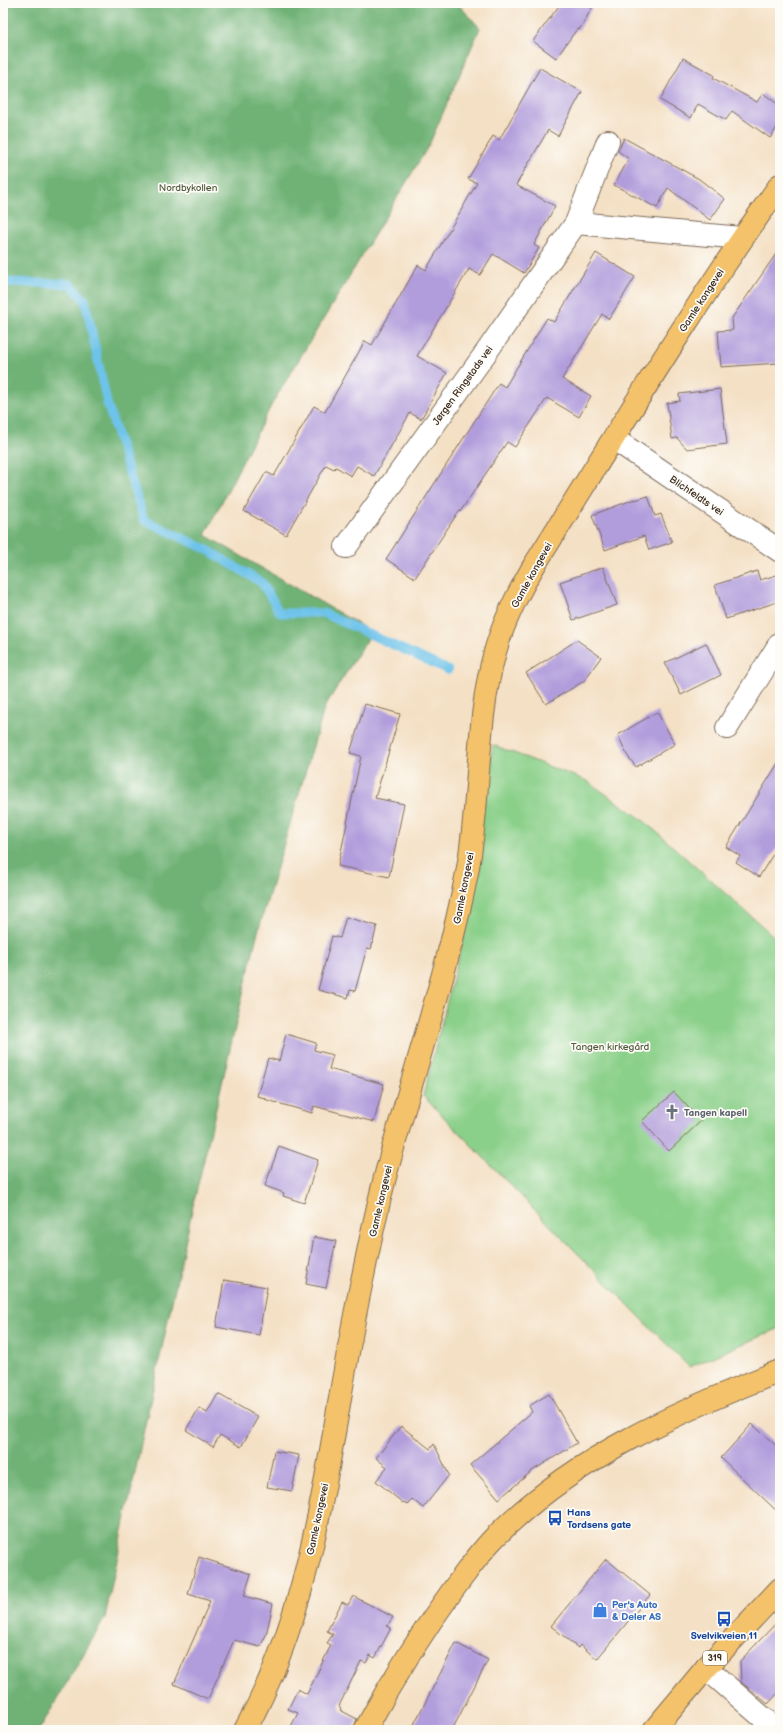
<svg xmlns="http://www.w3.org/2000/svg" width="783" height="1733" viewBox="0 0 783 1733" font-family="'Balsamiq Sans',sans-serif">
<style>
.green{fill:#8bd08a;stroke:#637d54}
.forest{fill:#70b276;stroke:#566e4a}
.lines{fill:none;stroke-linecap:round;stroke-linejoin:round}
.stream{stroke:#6ec3ea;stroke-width:9}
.building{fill:#b19cdc}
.minor-casing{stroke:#7c6a58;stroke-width:24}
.major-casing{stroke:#7c6a58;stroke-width:24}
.minor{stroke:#fff;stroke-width:22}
.major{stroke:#f4c26a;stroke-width:22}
.labels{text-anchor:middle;stroke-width:3.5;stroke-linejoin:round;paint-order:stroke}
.shield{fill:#fdfcf7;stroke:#75695f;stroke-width:1}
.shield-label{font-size:9px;font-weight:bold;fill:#3b2a1e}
.park-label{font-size:10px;fill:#535c3e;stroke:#fdfcf7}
.street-label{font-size:10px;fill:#3b2a1e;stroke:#fdfcf7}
.worship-label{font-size:10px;font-weight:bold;fill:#5b616d;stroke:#fdfcf7;text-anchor:start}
.transit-label{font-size:10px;font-weight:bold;fill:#164399;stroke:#fdfcf7;text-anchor:start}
.shop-label{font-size:10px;font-weight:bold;fill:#366cbe;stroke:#fdfcf7;text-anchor:start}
</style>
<rect width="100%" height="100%" fill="#fdfcf7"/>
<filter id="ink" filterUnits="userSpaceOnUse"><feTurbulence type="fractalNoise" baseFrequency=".025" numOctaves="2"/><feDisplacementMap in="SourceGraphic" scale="8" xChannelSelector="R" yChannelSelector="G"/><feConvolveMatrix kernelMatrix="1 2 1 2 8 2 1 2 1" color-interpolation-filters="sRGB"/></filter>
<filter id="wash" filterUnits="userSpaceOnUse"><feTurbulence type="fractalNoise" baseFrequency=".012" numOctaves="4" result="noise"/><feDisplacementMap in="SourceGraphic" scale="16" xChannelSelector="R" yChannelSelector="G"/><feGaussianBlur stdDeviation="0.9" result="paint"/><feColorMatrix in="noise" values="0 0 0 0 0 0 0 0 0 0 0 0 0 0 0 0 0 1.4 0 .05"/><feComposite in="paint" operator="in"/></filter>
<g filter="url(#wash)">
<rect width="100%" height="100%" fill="#f4e0c5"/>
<!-- green -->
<path class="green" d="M 493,745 L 587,781 L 643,820 L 780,942 L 780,1328 L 689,1367 L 423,1096 L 463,939 Z"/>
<!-- forest -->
<path class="forest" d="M 3,3 L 457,3 L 480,28 L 429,145 L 272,404 L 205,535 L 372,632 L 325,706 L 257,935 L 193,1206 L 142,1439 L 105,1618 L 39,1730 L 3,1730 Z"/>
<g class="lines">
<!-- stream -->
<path class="stream" d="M 3,282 L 70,284 L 85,300 L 107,403 L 144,520 L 206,549 L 262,583 L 280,613 L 323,613 L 448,670"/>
</g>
<g id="blocks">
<!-- building -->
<path class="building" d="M 561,3 L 595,3 L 579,30 L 577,29 L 556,58 L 533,41 Z
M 683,58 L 714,75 L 713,78 L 757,102 L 763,93 L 780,106 L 780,123 L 770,138 L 732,111 L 726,120 L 698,104 L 691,118 L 660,100 Z
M 540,68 L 582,92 L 558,136 L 548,130 L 516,185 L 555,206 L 534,245 L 539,248 L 524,273 L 493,254 L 480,275 L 469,269 L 417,356 L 447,373 L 421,419 L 410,413 L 374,476 L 357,466 L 351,476 L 336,467 L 334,469 L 326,465 L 286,535 L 244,511 L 266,472 L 274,476 L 314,406 L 325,412 L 365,341 L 372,345 L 418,265 L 426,270 L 477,183 L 468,179 L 493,136 L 499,140 Z
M 624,138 L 699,179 L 725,199 L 710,220 L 668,188 L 657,208 L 614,185 L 629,159 L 618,151 Z
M 780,248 L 780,326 L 777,331 L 779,363 L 721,367 L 718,331 L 733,330 L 732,318 Z
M 596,253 L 635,277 L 609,319 L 602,314 L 562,379 L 591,396 L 579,417 L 547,398 L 515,447 L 507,442 L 460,512 L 459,511 L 415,578 L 386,559 L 499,383 L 505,387 L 547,318 L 554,322 Z
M 720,389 L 727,444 L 687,449 L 677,438 L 672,439 L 667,403 L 680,401 L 679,394 Z
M 648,496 L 655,516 L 661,514 L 672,542 L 649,550 L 644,536 L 605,550 L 592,515 L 635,499 L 635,500 Z
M 603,567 L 617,605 L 573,620 L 560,582 Z
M 757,571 L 760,580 L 780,574 L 780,601 L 726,619 L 715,585 Z
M 577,640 L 601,657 L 584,681 L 546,704 L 526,673 Z
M 706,643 L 721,675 L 681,695 L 665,663 Z
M 365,704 L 400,714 L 375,798 L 404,804 L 389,877 L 338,866 L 361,756 L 350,753 Z
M 657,712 L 675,744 L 636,767 L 627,755 L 618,735 Z
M 780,760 L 780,843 L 759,877 L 736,862 L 740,856 L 726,847 Z
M 346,917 L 377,926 L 371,949 L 367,948 L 355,991 L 350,990 L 348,998 L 318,990 L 332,936 L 340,938 Z
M 286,1034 L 316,1043 L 314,1050 L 333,1055 L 329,1069 L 384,1084 L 374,1122 L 314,1106 L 312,1113 L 264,1099 L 265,1098 L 257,1096 L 268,1058 L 279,1061 Z
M 674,1092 L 701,1121 L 669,1151 L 642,1121 Z
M 279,1146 L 318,1160 L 304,1203 L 283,1196 L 284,1193 L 265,1186 Z
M 314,1237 L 336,1241 L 326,1288 L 306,1284 Z
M 224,1280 L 267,1287 L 259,1335 L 216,1327 Z
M 218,1394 L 258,1417 L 241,1447 L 220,1435 L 213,1447 L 186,1430 L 199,1408 L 207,1413 Z
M 549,1394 L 577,1443 L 532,1471 L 499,1499 L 470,1465 L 532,1412 L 529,1406 Z
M 752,1424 L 780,1449 L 780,1514 L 721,1458 Z
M 401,1426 L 430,1449 L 434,1444 L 449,1475 L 423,1508 L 412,1499 L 407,1504 L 404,1502 L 403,1503 L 376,1481 L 387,1467 L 376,1458 Z
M 274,1451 L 299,1455 L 292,1491 L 267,1487 Z
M 199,1557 L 251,1574 L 244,1596 L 273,1604 L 266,1635 L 260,1647 L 234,1640 L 208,1699 L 174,1684 L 210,1601 L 188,1594 Z
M 606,1559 L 650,1595 L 597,1659 L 580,1645 L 578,1648 L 551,1626 Z
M 353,1596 L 393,1617 L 387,1626 L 391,1628 L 375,1658 L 370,1655 L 366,1663 L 361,1661 L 339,1706 L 341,1708 L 340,1710 L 357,1719 L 353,1730 L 330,1729 L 330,1730 L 289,1730 L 298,1713 L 288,1709 L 298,1689 L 307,1694 L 331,1645 L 327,1643 L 333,1634 L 327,1631 L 342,1602 L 348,1605 Z
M 780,1619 L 780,1691 L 768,1704 L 741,1682 L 740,1661 Z
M 456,1643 L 488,1660 L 452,1730 L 411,1730 Z"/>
</g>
</g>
<g filter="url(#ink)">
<use href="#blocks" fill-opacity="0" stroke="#7c6a58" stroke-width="1"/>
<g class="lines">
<!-- minor casing -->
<g class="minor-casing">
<path id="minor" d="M 576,223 L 608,141
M 614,439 L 780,551
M 346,547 L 485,354 L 576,223 L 742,238
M 727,728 L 780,643
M 706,1668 L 777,1730"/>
</g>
<!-- major casing -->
<g class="major-casing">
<path id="major" d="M 245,1730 C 322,1591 329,1429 363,1276 C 371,1237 379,1197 390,1159 C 416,1063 448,970 467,873 C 481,800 475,723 495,652 C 503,623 517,595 532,569 C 613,440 691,309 780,185
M 365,1730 C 392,1680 422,1632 455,1587 C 468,1570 480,1552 495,1537 C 574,1457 677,1412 780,1371
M 654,1730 L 706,1668 L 780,1589"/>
</g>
<!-- minor -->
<use href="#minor" class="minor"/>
<!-- major -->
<use href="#major" class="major"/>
</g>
</g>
<!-- icons -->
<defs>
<g id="church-bare" transform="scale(1.2)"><path d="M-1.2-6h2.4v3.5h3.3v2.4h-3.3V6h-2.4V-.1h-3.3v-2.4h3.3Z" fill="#6b7280" stroke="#fdfcf7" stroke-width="2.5" paint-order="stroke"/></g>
<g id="bus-bare" transform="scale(1.2)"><path d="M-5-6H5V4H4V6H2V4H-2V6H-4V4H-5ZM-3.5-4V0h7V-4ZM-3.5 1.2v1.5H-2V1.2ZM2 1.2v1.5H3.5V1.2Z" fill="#1a4fb4" stroke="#fdfcf7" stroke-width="2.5" paint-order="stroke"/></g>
<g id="shop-bare" transform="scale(1.2)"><path d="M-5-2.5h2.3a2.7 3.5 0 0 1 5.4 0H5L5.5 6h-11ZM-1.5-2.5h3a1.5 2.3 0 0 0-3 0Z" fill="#3f7fe0" stroke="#fdfcf7" stroke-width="2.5" paint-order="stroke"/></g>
</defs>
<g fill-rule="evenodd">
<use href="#church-bare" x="672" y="1112"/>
<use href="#bus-bare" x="555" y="1518"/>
<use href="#shop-bare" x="600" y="1610"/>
<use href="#bus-bare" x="724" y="1619"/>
</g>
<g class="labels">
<!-- shield labels -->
<rect class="shield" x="703" y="1651" width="24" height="14" rx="3"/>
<g class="shield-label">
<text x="715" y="1661">319</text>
</g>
<!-- park labels -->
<g class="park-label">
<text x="188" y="191">Nordbykollen</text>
<text x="610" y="1050">Tangen kirkegård</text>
</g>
<!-- street labels -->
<g class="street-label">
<text transform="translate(701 300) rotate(-57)" y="4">Gamle kongevei</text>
<text transform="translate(462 385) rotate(-54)" y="4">Jørgen Ringstads vei</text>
<text transform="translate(697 495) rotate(34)" y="4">Blichfeldts vei</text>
<text transform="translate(531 575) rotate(-61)" y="4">Gamle kongevei</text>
<text transform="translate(463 888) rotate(-79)" y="4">Gamle kongevei</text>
<text transform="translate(380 1201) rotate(-77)" y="4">Gamle kongevei</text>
<text transform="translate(317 1519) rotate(-78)" y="4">Gamle kongevei</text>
</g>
<!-- worship labels -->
<g class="worship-label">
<text x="684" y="1116">Tangen kapell</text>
</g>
<!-- transit labels -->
<g class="transit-label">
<text x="567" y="1516">Hans<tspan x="567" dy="12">Tordsens gate</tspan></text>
<text x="724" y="1639" text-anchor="middle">Svelvikveien 11</text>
</g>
<!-- shop labels -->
<g class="shop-label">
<text x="612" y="1608">Per's Auto<tspan x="612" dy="12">&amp; Deler AS</tspan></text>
</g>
</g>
<!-- margin -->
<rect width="783" height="1733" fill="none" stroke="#fdfcf7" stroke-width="16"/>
</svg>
